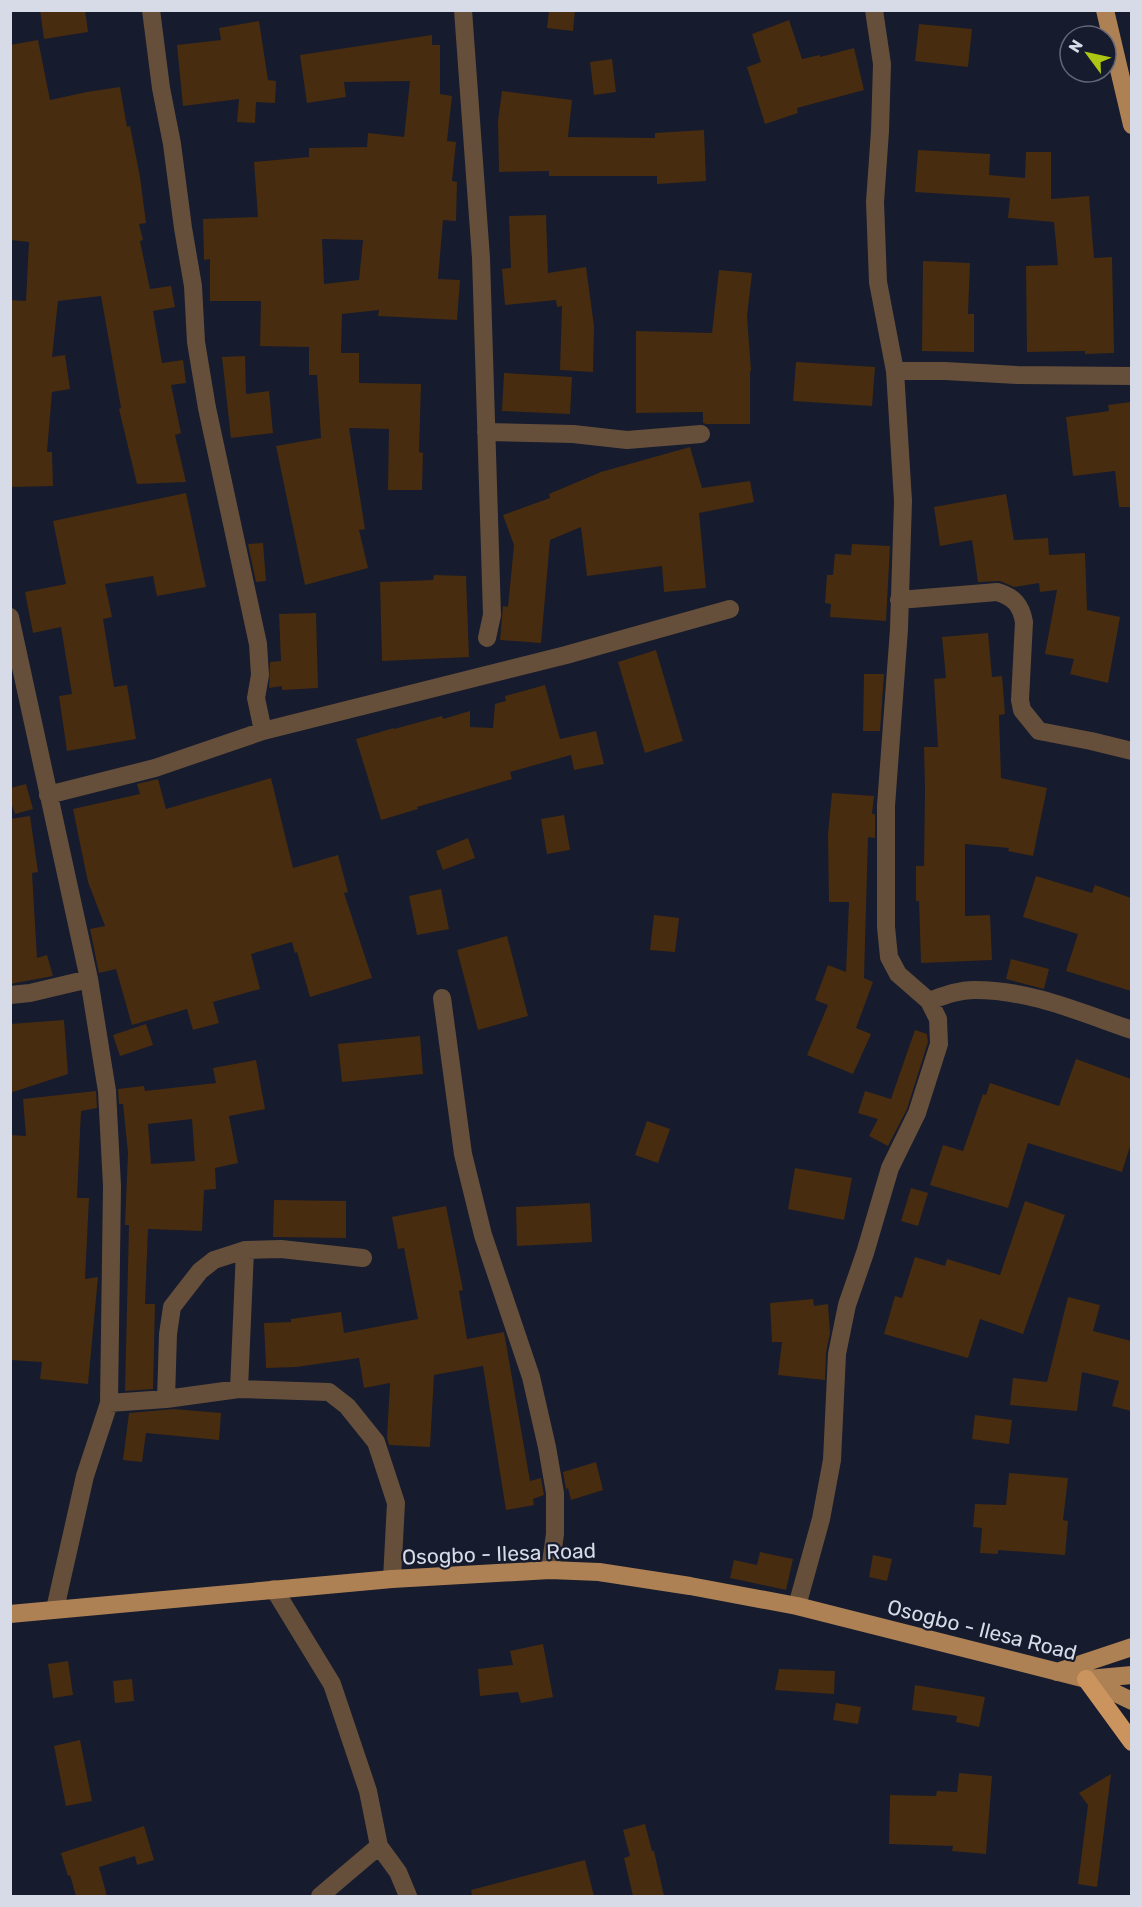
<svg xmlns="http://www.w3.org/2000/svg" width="1142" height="1907" viewBox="0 0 1142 1907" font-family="Rubik,sans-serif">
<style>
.building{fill:#472c0f;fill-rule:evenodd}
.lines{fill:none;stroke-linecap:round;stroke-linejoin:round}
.minor{stroke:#654f3a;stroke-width:18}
.major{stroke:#ae8154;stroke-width:18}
.highway{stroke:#cb945e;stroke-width:18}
.labels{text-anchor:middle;stroke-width:4.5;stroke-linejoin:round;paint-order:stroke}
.street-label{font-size:21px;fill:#d7dbe7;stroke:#161b2d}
</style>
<rect width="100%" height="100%" fill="#161b2d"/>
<!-- building -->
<path class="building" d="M 40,10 L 85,10 L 88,32 L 44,39 Z
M 549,10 L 575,10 L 573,31 L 547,28 Z
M 789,20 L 802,59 L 820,55 L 820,57 L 854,48 L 864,90 L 797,108 L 798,113 L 765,124 L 747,67 L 761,62 L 752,34 Z
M 259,21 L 268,80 L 276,81 L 275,103 L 256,102 L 255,123 L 237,122 L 239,99 L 183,106 L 177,45 L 221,40 L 219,28 Z
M 919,24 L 972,29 L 968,67 L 915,61 Z
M 432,35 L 432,45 L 440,45 L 440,94 L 452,96 L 447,141 L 456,142 L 452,181 L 457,182 L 456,221 L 443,220 L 438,279 L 460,280 L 457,320 L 378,316 L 379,310 L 342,314 L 341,353 L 359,353 L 359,383 L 421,384 L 419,452 L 423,453 L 422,490 L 388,490 L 389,429 L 349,428 L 365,529 L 359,530 L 368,568 L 305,585 L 276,446 L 321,438 L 317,375 L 309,375 L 309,347 L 260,346 L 261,301 L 210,301 L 210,259 L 204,260 L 203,219 L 258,217 L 254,162 L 309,157 L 309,148 L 367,147 L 368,133 L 404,137 L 410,81 L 344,82 L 346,97 L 307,103 L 300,55 ZM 322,239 L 363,240 L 359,280 L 324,284 Z
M 38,40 L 50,100 L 87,92 L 120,87 L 127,127 L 130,126 L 140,177 L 146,223 L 139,224 L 143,240 L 140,241 L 150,289 L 171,286 L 175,307 L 153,311 L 162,363 L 183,360 L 186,383 L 171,385 L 181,433 L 175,435 L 186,482 L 137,484 L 119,409 L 121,408 L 101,296 L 58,301 L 52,357 L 65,355 L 70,389 L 52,392 L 47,452 L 52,452 L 53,486 L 10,487 L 10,300 L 26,301 L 29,242 L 10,240 L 10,45 Z
M 612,59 L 616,92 L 594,95 L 590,62 Z
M 502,91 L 572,100 L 568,137 L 655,138 L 655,133 L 704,130 L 706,181 L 657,184 L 657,176 L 549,176 L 549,171 L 499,172 L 498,121 Z
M 918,150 L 990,154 L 989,175 L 1025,178 L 1026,152 L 1051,152 L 1051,199 L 1089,196 L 1094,258 L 1112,257 L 1114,353 L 1085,354 L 1085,351 L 1027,352 L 1026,266 L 1058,265 L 1054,222 L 1008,218 L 1010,198 L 915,192 Z
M 546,215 L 548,273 L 586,267 L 594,326 L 593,372 L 560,370 L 562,306 L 557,307 L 556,300 L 505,305 L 502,269 L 511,268 L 509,216 Z
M 923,261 L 970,263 L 968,314 L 974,314 L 974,352 L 922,351 Z
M 719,270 L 752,273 L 747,316 L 751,371 L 750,371 L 750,424 L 706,424 L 703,423 L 703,412 L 636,413 L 636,331 L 712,333 Z
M 245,356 L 246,394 L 269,391 L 273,433 L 231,438 L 222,357 Z
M 796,362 L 875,367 L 872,406 L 793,401 Z
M 504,373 L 572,377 L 570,414 L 502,411 Z
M 1131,402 L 1131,507 L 1119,507 L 1115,471 L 1073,476 L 1066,417 L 1109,411 L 1108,405 Z
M 690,447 L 702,488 L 750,481 L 754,502 L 699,513 L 706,588 L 664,592 L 662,566 L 587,576 L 581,527 L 550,540 L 541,643 L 500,640 L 503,606 L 508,607 L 514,545 L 503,515 L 550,498 L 549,494 L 601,472 Z
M 186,493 L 206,587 L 157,596 L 153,576 L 105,584 L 112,617 L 103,619 L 114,687 L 127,685 L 136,739 L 67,751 L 59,696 L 72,694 L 61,627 L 33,633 L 25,592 L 66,584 L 53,521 Z
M 1006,494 L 1014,540 L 1048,538 L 1049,555 L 1085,553 L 1087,610 L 1120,617 L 1108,683 L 1070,674 L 1074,659 L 1045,654 L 1057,590 L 1040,592 L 1039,583 L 1014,587 L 1000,581 L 978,582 L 972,540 L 940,546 L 934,507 Z
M 263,543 L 266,581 L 256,582 L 248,544 Z
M 852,544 L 890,546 L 886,621 L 830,617 L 831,604 L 825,603 L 827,575 L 833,575 L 835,554 L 851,555 Z
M 434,575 L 466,576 L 469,657 L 382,661 L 380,582 L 433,580 Z
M 316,613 L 318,688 L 282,690 L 282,686 L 269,688 L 270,662 L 281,661 L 279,614 Z
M 988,633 L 992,677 L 1002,676 L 1005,714 L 999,715 L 1001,778 L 1047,788 L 1033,856 L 1008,851 L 1009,848 L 965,844 L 965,916 L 990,915 L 992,960 L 921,963 L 919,901 L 916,901 L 916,866 L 924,866 L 925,788 L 924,747 L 938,747 L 934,679 L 946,678 L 942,637 Z
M 656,650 L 683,741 L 645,753 L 618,662 Z
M 864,674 L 884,674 L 880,731 L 863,731 Z
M 545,685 L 560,739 L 596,731 L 604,764 L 574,770 L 571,755 L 510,772 L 512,779 L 417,807 L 418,809 L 381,820 L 356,739 L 394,728 L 394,729 L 442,716 L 443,719 L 470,711 L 470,727 L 493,728 L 495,704 L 506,701 L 505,696 Z
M 271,778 L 293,868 L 338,855 L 348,892 L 344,893 L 372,978 L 310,997 L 297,952 L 295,953 L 292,942 L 251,954 L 260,989 L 213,1002 L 219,1023 L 193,1030 L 187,1009 L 132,1025 L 116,969 L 99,973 L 90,929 L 105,926 L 88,882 L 73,809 L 140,794 L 137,784 L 158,779 L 166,809 Z
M 26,784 L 33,809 L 15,814 L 10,800 L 10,788 Z
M 832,793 L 874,796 L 872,814 L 875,814 L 875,838 L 868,837 L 864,978 L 873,982 L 856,1028 L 871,1034 L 853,1074 L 807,1055 L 828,1005 L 815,1000 L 828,965 L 846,972 L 849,902 L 829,902 L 828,834 Z
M 564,815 L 570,850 L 547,854 L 541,819 Z
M 30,816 L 38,872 L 32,873 L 37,958 L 47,955 L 53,976 L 10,984 L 10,819 Z
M 468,838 L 475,858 L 443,870 L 436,851 Z
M 1036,876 L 1092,893 L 1095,885 L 1131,898 L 1131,991 L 1066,971 L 1078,934 L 1023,917 Z
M 441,889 L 449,929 L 417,935 L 409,896 Z
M 654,915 L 679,918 L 675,952 L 650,950 Z
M 507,936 L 528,1016 L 478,1030 L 457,950 Z
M 1011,959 L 1049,969 L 1044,989 L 1006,979 Z
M 64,1020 L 68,1074 L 10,1093 L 10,1024 Z
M 146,1024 L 153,1045 L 120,1056 L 113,1035 Z
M 915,1030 L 927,1034 L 928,1042 L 907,1109 L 888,1146 L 869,1136 L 878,1119 L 858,1113 L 865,1091 L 891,1099 Z
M 420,1036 L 423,1074 L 342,1082 L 338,1044 Z
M 1076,1059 L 1131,1079 L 1131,1143 L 1122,1172 L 1028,1143 L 1008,1208 L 930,1185 L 943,1145 L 963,1151 L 983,1094 L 986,1095 L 990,1083 L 1059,1106 Z
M 256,1060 L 265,1109 L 229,1116 L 238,1163 L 215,1168 L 216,1189 L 204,1190 L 202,1231 L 148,1229 L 145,1304 L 155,1304 L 153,1389 L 125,1391 L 129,1225 L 125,1225 L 128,1153 L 123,1104 L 119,1104 L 118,1089 L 144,1086 L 145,1091 L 216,1083 L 213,1068 ZM 192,1119 L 195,1161 L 151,1164 L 148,1124 Z
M 96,1091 L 97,1108 L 81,1111 L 77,1198 L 89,1198 L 85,1279 L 98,1277 L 88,1384 L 40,1379 L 42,1362 L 10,1360 L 10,1135 L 26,1136 L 23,1099 Z
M 647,1121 L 670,1129 L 658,1163 L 635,1155 Z
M 795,1168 L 852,1178 L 844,1220 L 788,1209 Z
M 911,1188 L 928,1193 L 918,1226 L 901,1221 Z
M 274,1200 L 346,1201 L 346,1238 L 273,1237 Z
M 1025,1201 L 1065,1215 L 1023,1334 L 980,1319 L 968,1358 L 884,1334 L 895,1296 L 902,1298 L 915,1257 L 945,1266 L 947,1259 L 1000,1275 Z
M 590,1203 L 592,1242 L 517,1246 L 516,1207 Z
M 446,1206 L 463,1290 L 459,1291 L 467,1339 L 504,1332 L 530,1481 L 541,1478 L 544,1495 L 533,1499 L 534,1505 L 506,1510 L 483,1366 L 434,1375 L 430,1447 L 389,1445 L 387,1438 L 390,1383 L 364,1388 L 359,1358 L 296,1367 L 266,1368 L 264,1323 L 291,1322 L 291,1319 L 341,1312 L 344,1333 L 418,1319 L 404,1248 L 398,1249 L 392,1217 Z
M 1068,1297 L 1100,1305 L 1093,1331 L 1131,1341 L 1131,1411 L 1112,1406 L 1119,1381 L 1082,1372 L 1077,1411 L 1010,1405 L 1013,1378 L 1047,1382 Z
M 813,1299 L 814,1306 L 828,1304 L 830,1333 L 826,1353 L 825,1380 L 778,1375 L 782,1342 L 772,1342 L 770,1303 Z
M 174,1409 L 221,1413 L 219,1440 L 146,1433 L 142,1462 L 123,1460 L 129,1413 Z
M 975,1415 L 1012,1420 L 1009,1444 L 972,1439 Z
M 596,1462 L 603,1490 L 571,1500 L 568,1488 L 566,1489 L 563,1472 Z
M 1009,1473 L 1068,1478 L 1063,1520 L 1068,1521 L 1065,1555 L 998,1550 L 998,1554 L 980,1553 L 982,1528 L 973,1527 L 975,1504 L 1006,1505 Z
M 760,1552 L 793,1559 L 786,1590 L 730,1578 L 734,1560 L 757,1565 Z
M 873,1555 L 892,1559 L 887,1581 L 869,1577 Z
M 543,1644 L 553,1697 L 521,1703 L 518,1692 L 480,1696 L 478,1669 L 513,1665 L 510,1651 Z
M 68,1661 L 73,1695 L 53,1698 L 48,1664 Z
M 779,1669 L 835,1671 L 834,1694 L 775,1690 Z
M 132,1679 L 134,1701 L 115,1703 L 113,1681 Z
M 915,1685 L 985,1697 L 979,1727 L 956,1722 L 957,1716 L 912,1710 Z
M 836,1703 L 861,1707 L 858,1724 L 833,1720 Z
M 80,1740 L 92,1801 L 66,1806 L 54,1746 Z
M 959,1773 L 992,1776 L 986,1854 L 952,1851 L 953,1846 L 889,1844 L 890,1795 L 936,1796 L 937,1791 L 957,1792 Z
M 1111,1774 L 1097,1887 L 1078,1884 L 1088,1805 L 1079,1793 Z
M 645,1824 L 652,1851 L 654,1851 L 664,1896 L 633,1896 L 624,1858 L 630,1856 L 623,1830 Z
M 144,1826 L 154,1860 L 137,1865 L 135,1856 L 99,1867 L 107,1896 L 76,1896 L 70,1875 L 68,1876 L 61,1853 Z
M 585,1860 L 594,1896 L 472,1896 L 471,1890 Z"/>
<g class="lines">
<!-- minor -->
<path class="minor" d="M 151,10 L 161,88 L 172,144 L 183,228 L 193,286 L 196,342 L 207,408 L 258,644 L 260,675 L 256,698 L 263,731
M 463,10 L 481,258 L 492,615 L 487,638
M 895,371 L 945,371 L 1017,375 L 1132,376
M 486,432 L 573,434 L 627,440 L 701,434
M 899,600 L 997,592 C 1014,597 1021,605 1024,622 L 1020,700 L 1022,710 L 1039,731 L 1091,741 L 1132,751
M 10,617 L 89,979 L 107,1091 L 112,1186 L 109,1403 L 85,1476 L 55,1609
M 48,795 L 155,768 L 263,731 L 566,655 L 730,609
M 10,995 L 30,993 L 89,979
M 442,998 L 463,1154 L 483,1235 L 531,1377 L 547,1447 L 555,1493 L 555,1534 L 550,1570
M 929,1001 C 943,996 958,990 974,990 C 1031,990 1079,1012 1132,1030
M 239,1389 L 245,1250
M 166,1399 L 168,1334 L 172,1307 L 200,1271 L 214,1260 L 245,1250 L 281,1249 L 363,1258
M 109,1403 L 166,1399 L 239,1389 L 329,1392 L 347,1406 L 376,1442 L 396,1503 L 392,1579
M 274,1589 L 332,1684 L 368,1791 L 379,1846 L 398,1872 L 408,1896
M 797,1606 L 821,1519 L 832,1460 L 837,1354 L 847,1305 L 865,1253 L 890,1168 L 917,1113 L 939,1044 L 938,1019 L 929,1001 L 898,974 L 889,957 L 886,927 L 886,806 L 899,629 L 903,501 L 895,371 L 878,282 L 875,202 L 880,131 L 882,64 L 874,10
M 320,1896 L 379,1846"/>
<!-- major -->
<path class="major" d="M 1105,10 L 1132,125
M 10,1614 L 392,1579 L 550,1570 L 599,1572 L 690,1586 L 797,1606 L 1086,1679 L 1132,1701
M 1057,1672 L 1132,1647
M 1088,1679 L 1132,1675"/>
<!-- highway -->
<path class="highway" d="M 1086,1679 L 1132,1742"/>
</g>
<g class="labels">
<!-- street labels -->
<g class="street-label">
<text transform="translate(499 1554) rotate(-2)" y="7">Osogbo - Ilesa Road</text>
<text transform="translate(982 1630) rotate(14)" y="7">Osogbo - Ilesa Road</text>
</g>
</g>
<!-- border -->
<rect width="1142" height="1907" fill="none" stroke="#d7dbe7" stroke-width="24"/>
<!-- north arrow -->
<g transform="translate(1088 54) rotate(303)"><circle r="28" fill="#161b2d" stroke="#636877" stroke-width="1.5"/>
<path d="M0-4.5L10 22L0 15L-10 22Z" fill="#acc613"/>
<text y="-9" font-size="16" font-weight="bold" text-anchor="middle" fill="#d7dbe7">N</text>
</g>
</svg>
